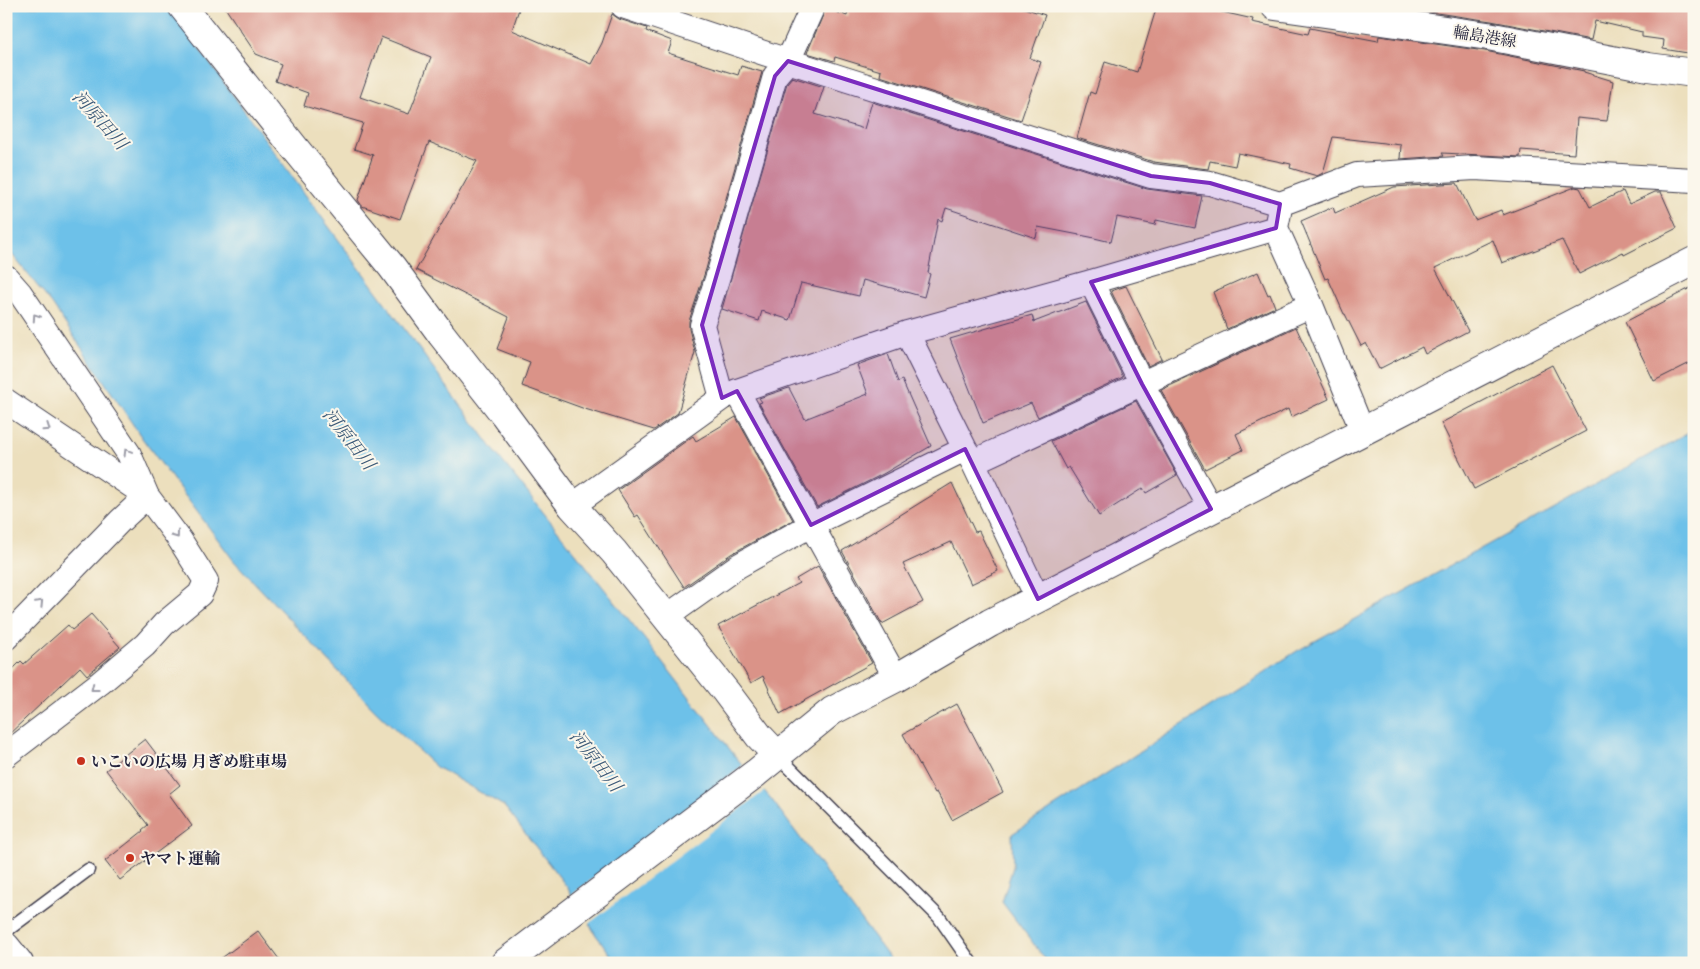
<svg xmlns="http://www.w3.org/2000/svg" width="1700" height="969" viewBox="0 0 1700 969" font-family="'Libre Caslon Text','Noto Serif JP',serif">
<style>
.water{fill:#6dc1e9;stroke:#487292}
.pier{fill:#ecdfbd}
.building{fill:#da9388;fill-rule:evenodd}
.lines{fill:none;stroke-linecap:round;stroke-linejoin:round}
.lane-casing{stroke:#403e4e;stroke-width:15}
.street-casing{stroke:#403e4e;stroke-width:26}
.secondary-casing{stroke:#403e4e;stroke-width:30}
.lane{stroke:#fff;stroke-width:12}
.street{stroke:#fff;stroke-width:24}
.secondary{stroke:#fff;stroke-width:28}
.oneway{stroke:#9c9ca7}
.marked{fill:#7b2cbf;fill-opacity:0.2;stroke:#7b2cbf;stroke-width:4;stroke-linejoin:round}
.poi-dot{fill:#c8321e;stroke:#fbf7ec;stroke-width:2}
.labels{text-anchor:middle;stroke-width:4;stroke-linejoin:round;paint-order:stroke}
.street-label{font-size:16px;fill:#22223b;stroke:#fbf7ec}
.poi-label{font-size:16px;font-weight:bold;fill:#22223b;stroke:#fbf7ec;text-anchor:start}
.water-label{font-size:18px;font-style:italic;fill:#3c5a78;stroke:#fbf7ec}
</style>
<rect width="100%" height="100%" fill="#fbf7ec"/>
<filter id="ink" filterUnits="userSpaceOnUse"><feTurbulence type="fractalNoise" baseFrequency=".02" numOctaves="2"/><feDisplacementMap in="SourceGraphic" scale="10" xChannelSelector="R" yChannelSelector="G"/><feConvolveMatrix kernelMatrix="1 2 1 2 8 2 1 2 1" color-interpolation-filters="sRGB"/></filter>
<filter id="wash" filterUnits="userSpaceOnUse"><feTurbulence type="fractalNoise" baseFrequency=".0096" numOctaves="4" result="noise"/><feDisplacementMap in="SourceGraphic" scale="20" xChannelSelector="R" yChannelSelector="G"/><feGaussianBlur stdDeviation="1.12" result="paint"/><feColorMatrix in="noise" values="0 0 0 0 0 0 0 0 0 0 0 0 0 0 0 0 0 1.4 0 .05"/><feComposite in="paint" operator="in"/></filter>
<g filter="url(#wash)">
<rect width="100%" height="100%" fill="#ecdfbd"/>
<!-- water -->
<path class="water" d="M 6,6 L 168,6 L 315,208 L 499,457 L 658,656 L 735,756 L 772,800 L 893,963 L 617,963 L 596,935 L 567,887 L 504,806 L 436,767 L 375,710 L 234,561 L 142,438 L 52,304 L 6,247 Z
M 1694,430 L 1694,963 L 1048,963 L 1002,902 L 1013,867 L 1012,834 L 1297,651 Z"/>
<!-- pier -->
<path class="pier" d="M 743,762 L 767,789 L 587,925 L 570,896 L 741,767 Z"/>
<g id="blocks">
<!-- building -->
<path class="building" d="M 224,6 L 520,6 L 512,30 L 591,64 L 602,43 L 612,14 L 619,19 L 647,28 L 646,31 L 672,41 L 668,53 L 738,75 L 741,66 L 762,72 L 706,269 L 689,321 L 689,329 L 695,352 L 678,413 L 654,430 L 585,409 L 522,386 L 530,362 L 497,349 L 509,317 L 416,270 L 477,161 L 429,142 L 400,219 L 362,206 L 358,200 L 373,155 L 354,149 L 363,123 L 304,106 L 308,93 L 275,81 L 281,64 L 256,54 ZM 381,37 L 431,57 L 409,114 L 360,97 Z
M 849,6 L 1018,6 L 1045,15 L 1030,58 L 1041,62 L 1021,120 L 880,76 L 881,71 L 835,57 L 834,61 L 807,53 L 826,8 L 847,16 Z
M 1157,6 L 1195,6 L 1253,19 L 1252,22 L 1308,34 L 1310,28 L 1378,41 L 1379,36 L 1485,51 L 1584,71 L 1584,72 L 1613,81 L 1607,121 L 1577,118 L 1574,154 L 1521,150 L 1520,157 L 1442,153 L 1444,156 L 1400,159 L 1401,145 L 1333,137 L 1323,173 L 1317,176 L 1290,168 L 1291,164 L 1238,153 L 1235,166 L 1210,161 L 1208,169 L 1154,162 L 1077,138 L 1090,92 L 1095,94 L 1105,62 L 1137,72 Z
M 1389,6 L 1694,6 L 1694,54 L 1663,49 L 1664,40 L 1642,37 L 1642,32 L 1595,21 L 1591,40 L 1491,21 Z
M 792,77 L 824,87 L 815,114 L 864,129 L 872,102 L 1147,189 L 1202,196 L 1195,228 L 1156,220 L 1155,225 L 1117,217 L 1111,242 L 1090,237 L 1038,227 L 1036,238 L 946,208 L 942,221 L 938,219 L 928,273 L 930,274 L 924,297 L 863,280 L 859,296 L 801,283 L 790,320 L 762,311 L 759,321 L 722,309 L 787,83 Z
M 1457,183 L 1475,220 L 1501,210 L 1503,215 L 1575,187 L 1580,188 L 1590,207 L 1623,191 L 1629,204 L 1655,192 L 1661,192 L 1677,228 L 1624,255 L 1623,252 L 1579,274 L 1562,240 L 1502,263 L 1493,240 L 1435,268 L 1468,331 L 1425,354 L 1422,347 L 1379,369 L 1366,343 L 1361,346 L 1345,314 L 1344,314 L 1328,278 L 1325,279 L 1301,221 L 1333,207 L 1335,213 L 1394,187 Z
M 1258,272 L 1268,295 L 1270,294 L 1275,307 L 1227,329 L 1213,292 Z
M 1126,286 L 1162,359 L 1148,366 L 1111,291 Z
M 1694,286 L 1694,361 L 1654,381 L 1625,322 Z
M 1086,302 L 1123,377 L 1038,417 L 1031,403 L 983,423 L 950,339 L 1032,315 L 1034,322 Z
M 1296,327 L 1329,399 L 1291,417 L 1288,409 L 1236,434 L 1243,450 L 1205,469 L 1161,390 Z
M 888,354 L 898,382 L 902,380 L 931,446 L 883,474 L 817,507 L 759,403 L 762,402 L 759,398 L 789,388 L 805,419 L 868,394 L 857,365 Z
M 1552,365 L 1586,431 L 1474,489 L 1441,423 Z
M 1136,401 L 1177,475 L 1146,493 L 1143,488 L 1099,516 L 1069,467 L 1066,469 L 1051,441 Z
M 736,417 L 793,520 L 731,554 L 684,587 L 638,515 L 635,517 L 618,490 L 693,436 L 696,441 Z
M 952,483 L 975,532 L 979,531 L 998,571 L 971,584 L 951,542 L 903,564 L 923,602 L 882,624 L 842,551 Z
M 818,566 L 872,663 L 780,714 L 763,676 L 751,683 L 718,626 L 799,583 L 796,579 Z
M 91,614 L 120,647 L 87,675 L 80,667 L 6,737 L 6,676 L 21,661 L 24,664 L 68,625 L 72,630 Z
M 957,704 L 1003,792 L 952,820 L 937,792 L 935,793 L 903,734 Z
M 145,739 L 180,785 L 169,794 L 192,826 L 120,880 L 105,861 L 143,831 L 142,830 L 148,825 L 106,770 Z
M 258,931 L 282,963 L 215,963 Z"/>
</g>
</g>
<g filter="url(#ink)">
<use href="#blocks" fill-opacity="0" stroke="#403e4e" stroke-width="1"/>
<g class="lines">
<!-- lane casing -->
<g class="lane-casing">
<path id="lane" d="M 778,756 L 939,917 L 971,963
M 6,931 L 88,870"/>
</g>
<!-- street casing -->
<g class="street-casing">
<path id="street" d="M 623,6 L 788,61 L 1151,176 L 1210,183 L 1280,204 L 1357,175 L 1475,168 L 1694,180
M 1279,213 L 1276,228 L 1311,305 L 1362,430
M 6,277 L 20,293 L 129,454 L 147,496 L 180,540 L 206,581 L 200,594 L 164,624 L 145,645 L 100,683 L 6,755
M 1091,282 L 1142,384 L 1211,509
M 907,333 L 965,449 L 973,462 L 1038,599
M 737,391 L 896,678
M 722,398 L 702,325 L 719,273 L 775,76 L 788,61 L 813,6
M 6,401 L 147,496
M 973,462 L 1311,305
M 572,506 L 722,398 L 737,391 L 907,333 L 1091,282 L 1276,228
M 666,617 L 738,566 L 811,525 L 965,449
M 6,638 L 120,521 L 147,496"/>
</g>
<!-- secondary casing -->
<g class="secondary-casing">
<path id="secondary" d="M 182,6 L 298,152 L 392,267 L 442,335 L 504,414 L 572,506 L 614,552 L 726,692 L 759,736 L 778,756
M 1275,6 L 1488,36 L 1648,67 L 1694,73
M 6,947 L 19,963
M 505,963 L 756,773 L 832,711 L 896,678 L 990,623 L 1694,261"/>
</g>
<!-- lane -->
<use href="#lane" class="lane"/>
<!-- street -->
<use href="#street" class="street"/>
<!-- secondary -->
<use href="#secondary" class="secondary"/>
</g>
<!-- one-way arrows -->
<defs><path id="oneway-chevron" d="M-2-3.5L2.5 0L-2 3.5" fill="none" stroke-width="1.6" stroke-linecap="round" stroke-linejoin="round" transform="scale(1.25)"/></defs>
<g class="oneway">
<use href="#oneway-chevron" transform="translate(36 317) rotate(-124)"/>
<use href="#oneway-chevron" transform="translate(47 428) rotate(34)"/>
<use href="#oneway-chevron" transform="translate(127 452) rotate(-121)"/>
<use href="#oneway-chevron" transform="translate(176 535) rotate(54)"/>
<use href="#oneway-chevron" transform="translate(40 603) rotate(-46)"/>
<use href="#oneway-chevron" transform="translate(94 688) rotate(142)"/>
</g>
</g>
<!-- marked area -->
<path class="marked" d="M 788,61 L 1151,176 L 1210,183 L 1280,204 L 1276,228 L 1091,282 L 1142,384 L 1211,509 L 1038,599 L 965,449 L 811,525 L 737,391 L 722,398 L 702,325 L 775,76 Z"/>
<!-- markers -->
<g class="poi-dot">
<circle cx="81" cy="761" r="5"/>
<circle cx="130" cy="858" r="5"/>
</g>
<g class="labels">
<!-- street labels -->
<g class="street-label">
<text transform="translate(1485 36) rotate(9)" y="6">輪島港線</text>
</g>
<!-- poi labels -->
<g class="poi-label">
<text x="91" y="767">いこいの広場 月ぎめ駐車場</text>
<text x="140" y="864">ヤマト運輸</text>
</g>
<!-- water labels -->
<g class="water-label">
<text transform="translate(100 120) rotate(48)" y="6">河原田川</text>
<text transform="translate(349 439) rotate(52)" y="6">河原田川</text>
<text transform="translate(596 761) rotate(52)" y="6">河原田川</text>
</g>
</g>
<!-- margin -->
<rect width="1700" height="969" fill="none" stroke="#fbf7ec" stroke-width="25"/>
</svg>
